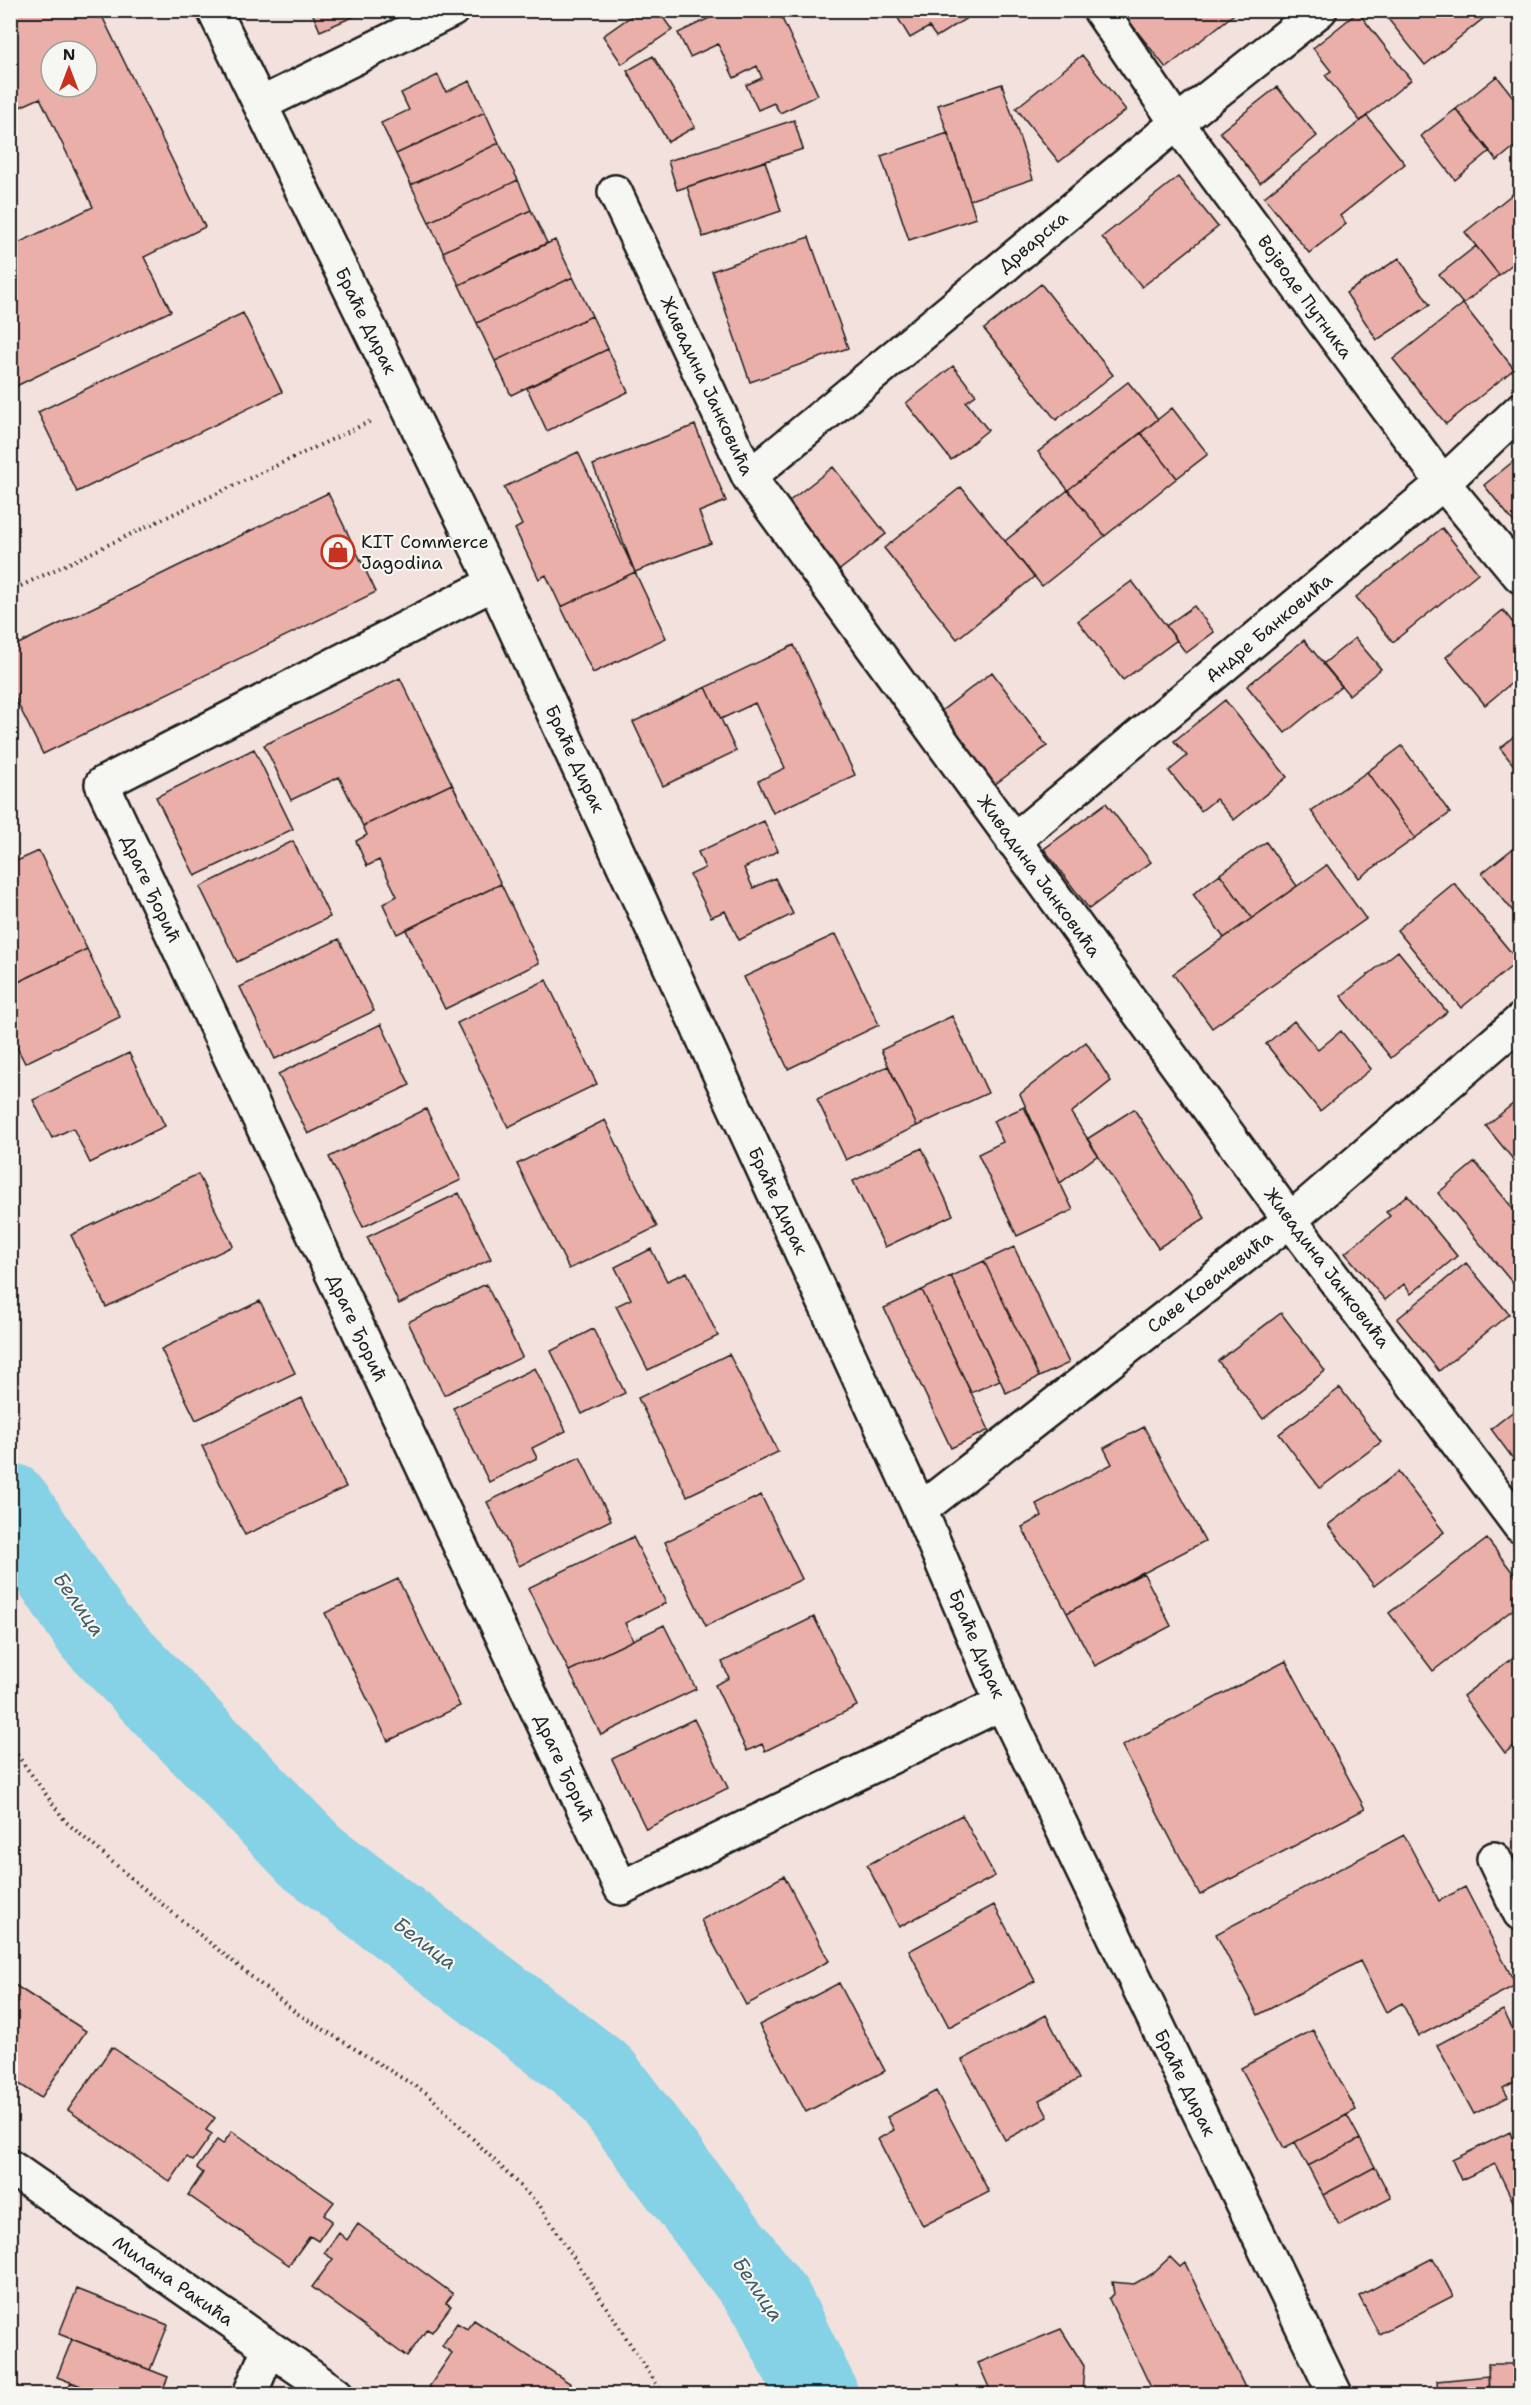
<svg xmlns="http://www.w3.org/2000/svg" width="1531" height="2405" viewBox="0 0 1531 2405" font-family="'Shantell Sans',sans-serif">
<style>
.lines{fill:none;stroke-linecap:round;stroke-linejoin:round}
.river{stroke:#85d1e5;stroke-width:82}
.building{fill:#eaafa9;stroke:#1c1c1c;stroke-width:1.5;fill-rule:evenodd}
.minor-casing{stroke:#1c1c1c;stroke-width:38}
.path{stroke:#1c1c1c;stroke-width:4;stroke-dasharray:1.5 4.5;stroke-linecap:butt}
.minor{stroke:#f6f6f2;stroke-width:33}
.labels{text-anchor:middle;stroke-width:4.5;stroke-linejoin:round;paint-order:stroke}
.street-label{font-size:18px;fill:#1c1c1c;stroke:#f6f6f2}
.poi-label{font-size:18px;fill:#1c1c1c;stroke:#f6f6f2;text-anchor:start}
.water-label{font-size:20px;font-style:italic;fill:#415b62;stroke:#f6f6f2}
</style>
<rect width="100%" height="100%" fill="#f2e1dc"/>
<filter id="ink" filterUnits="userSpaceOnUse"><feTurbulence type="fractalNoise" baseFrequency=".0167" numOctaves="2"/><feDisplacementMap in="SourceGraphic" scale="12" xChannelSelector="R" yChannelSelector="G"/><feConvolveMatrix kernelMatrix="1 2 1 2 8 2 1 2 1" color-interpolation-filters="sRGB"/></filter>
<g filter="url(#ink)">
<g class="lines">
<!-- river -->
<path class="river" d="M 10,1504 L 95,1632 L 312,1857 L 601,2077 L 772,2303 L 817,2394"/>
</g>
<!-- building -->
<path class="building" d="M 10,10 L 99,10 L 205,227 L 144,257 L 171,311 L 10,389 L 10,247 L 93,207 L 40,98 L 20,107 L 10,90 ZM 51,51 L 87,51 L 87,87 L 51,87 Z
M 311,10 L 369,10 L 320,31 Z
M 640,10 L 658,10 L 672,30 L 622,64 L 603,36 Z
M 726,10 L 778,10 L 818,95 L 780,113 L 774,103 L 758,110 L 746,85 L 762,78 L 757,66 L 734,78 L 718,44 L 690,57 L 678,33 Z
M 893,10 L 980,10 L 936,37 L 929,27 L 910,38 Z
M 1120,10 L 1237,10 L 1238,11 L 1166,68 Z
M 1381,10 L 1488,10 L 1490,13 L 1425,65 Z
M 1358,12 L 1411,80 L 1360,121 L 1325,75 L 1331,71 L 1313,48 Z
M 1082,55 L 1126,110 L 1059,162 L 1016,108 Z
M 653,56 L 695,127 L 668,142 L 627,71 Z
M 438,75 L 446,92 L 470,81 L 485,112 L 396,154 L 381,123 L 409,110 L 401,93 Z
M 1497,76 L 1520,106 L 1520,142 L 1497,161 L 1456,109 Z
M 1002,84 L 1033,179 L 970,200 L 938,105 Z
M 1277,87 L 1317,136 L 1260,183 L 1220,132 Z
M 1456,109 L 1490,151 L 1455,180 L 1421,136 Z
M 485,112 L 499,143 L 411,185 L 396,154 Z
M 1367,116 L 1405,164 L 1340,216 L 1346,224 L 1309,253 L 1264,197 Z
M 794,120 L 803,149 L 677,190 L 668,161 Z
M 948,133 L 976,218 L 909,240 L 881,156 Z
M 499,143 L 518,180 L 429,222 L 411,185 Z
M 765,161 L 781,211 L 703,237 L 687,187 Z
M 1178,177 L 1218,227 L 1142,287 L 1102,237 Z
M 518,180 L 531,210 L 443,252 L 429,222 Z
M 1520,188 L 1520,258 L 1499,275 L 1465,232 Z
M 531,210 L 547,243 L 459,285 L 443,252 Z
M 809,237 L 848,348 L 750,382 L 712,271 Z
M 555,240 L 573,277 L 477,323 L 459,285 Z
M 1476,246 L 1499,275 L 1463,304 L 1439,275 Z
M 1399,258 L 1430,305 L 1377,340 L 1346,293 Z
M 573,277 L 592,316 L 495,361 L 477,323 Z
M 1041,284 L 1113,375 L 1056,420 L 984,329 Z
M 1463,304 L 1514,369 L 1446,424 L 1393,359 Z
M 243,313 L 282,392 L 77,492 L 38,412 Z
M 592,316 L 608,349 L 511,395 L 495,361 Z
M 608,349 L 628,392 L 547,431 L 527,388 Z
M 953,366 L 976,395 L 966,402 L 988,430 L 951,460 L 906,403 Z
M 1128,382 L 1158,419 L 1068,490 L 1038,452 Z
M 1172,408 L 1208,454 L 1177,478 L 1141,433 Z
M 695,425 L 726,501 L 699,512 L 711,543 L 635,572 L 593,465 Z
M 1141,433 L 1177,478 L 1105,536 L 1068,490 Z
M 578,452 L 635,572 L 561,607 L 546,575 L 539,579 L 515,529 L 522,525 L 504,487 Z
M 1520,456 L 1520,530 L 1484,485 Z
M 833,467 L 886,534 L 837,572 L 783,506 Z
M 961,487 L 1034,577 L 957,639 L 884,548 Z
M 1068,490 L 1105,536 L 1042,586 L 1005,541 Z
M 328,493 L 376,592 L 43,754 L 10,688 L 10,648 Z
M 1442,528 L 1478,573 L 1393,642 L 1356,597 Z
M 635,572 L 666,638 L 593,673 L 561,607 Z
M 1132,581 L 1177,640 L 1123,680 L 1078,621 Z
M 1194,606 L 1214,632 L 1186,653 L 1166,626 Z
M 1503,610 L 1520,632 L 1520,676 L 1485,705 L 1446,657 Z
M 1355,638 L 1381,669 L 1349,695 L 1323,664 Z
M 1304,640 L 1342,686 L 1285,733 L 1247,686 Z
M 794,645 L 855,775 L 773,813 L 758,781 L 785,768 L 755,703 L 721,719 L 706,687 Z
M 992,672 L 1047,746 L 994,785 L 940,712 Z
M 400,678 L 452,784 L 363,826 L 339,777 L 291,800 L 264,745 Z
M 706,687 L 736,751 L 663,786 L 633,722 Z
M 1225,700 L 1287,777 L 1234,820 L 1216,799 L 1201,811 L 1169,771 L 1187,756 L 1174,741 Z
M 1520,731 L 1520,773 L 1500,748 Z
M 1402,746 L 1450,813 L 1415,838 L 1367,772 Z
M 254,749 L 293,829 L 195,876 L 156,797 Z
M 1367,772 L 1415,838 L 1359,878 L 1311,811 Z
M 452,784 L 501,884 L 397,934 L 383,904 L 397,896 L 379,860 L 367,866 L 356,841 L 367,835 L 363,826 Z
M 1106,803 L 1151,862 L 1089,909 L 1044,849 Z
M 764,821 L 778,851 L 744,868 L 753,888 L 775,878 L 793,914 L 739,940 L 725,911 L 711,917 L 690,875 L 705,868 L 698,852 Z
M 293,841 L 330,917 L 237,962 L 200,887 Z
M 1266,842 L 1297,886 L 1252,918 L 1220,874 Z
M 1520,843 L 1520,920 L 1482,873 Z
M 39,851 L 87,949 L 16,983 L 10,971 L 10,864 Z
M 1327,865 L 1366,919 L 1212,1028 L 1173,974 Z
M 1220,874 L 1252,918 L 1224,938 L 1193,894 Z
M 1454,883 L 1518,961 L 1461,1008 L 1397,930 Z
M 501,884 L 539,963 L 445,1009 L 406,930 Z
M 836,934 L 879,1025 L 788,1069 L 744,977 Z
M 339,939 L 374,1011 L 275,1059 L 240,987 Z
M 87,949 L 120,1017 L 25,1063 L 10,1034 L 10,986 Z
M 1398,951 L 1447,1012 L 1391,1058 L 1341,996 Z
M 546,980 L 597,1084 L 508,1127 L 457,1023 Z
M 952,1016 L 988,1093 L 917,1126 L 881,1050 Z
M 1294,1021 L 1318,1050 L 1341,1031 L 1371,1069 L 1320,1111 L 1266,1044 Z
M 381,1024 L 410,1085 L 308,1134 L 278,1074 Z
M 1086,1042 L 1111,1081 L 1071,1113 L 1098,1155 L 1060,1183 L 1020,1094 Z
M 129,1053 L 165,1126 L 90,1163 L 73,1128 L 52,1138 L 33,1100 Z
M 888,1066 L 917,1126 L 846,1160 L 817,1099 Z
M 1520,1098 L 1520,1168 L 1486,1126 Z
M 1024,1107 L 1073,1210 L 1017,1236 L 978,1154 L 1003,1142 L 993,1121 Z
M 426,1109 L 461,1180 L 363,1227 L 329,1157 Z
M 1134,1109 L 1205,1218 L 1158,1248 L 1087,1139 Z
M 605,1120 L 657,1227 L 569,1269 L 517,1164 Z
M 922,1148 L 953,1215 L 885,1247 L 853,1181 Z
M 1475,1162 L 1520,1217 L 1520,1292 L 1438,1193 Z
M 198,1174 L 233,1246 L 106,1307 L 71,1235 Z
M 459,1193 L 491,1259 L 399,1304 L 367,1237 Z
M 1407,1195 L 1457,1256 L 1411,1294 L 1404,1284 L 1385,1300 L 1345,1253 L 1390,1216 L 1386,1212 Z
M 1014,1247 L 1069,1363 L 1039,1377 L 984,1261 Z
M 651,1249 L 667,1281 L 687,1272 L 718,1336 L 648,1370 L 616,1306 L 631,1299 L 615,1267 Z
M 984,1261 L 1039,1377 L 1006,1393 L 951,1276 Z
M 1466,1263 L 1509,1314 L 1439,1371 L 1397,1319 Z
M 951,1276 L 1000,1380 L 971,1393 L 922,1290 Z
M 486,1284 L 522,1357 L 444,1395 L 408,1322 Z
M 922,1290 L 989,1430 L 951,1448 L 884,1308 Z
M 260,1301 L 295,1373 L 196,1420 L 161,1349 Z
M 1281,1313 L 1325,1371 L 1263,1419 L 1218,1361 Z
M 593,1329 L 625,1393 L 582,1414 L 551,1351 Z
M 729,1354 L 778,1452 L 687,1496 L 638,1398 Z
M 535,1368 L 566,1431 L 532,1448 L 537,1458 L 489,1482 L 453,1408 Z
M 1340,1388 L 1381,1442 L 1320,1488 L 1279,1434 Z
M 302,1398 L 346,1487 L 245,1535 L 202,1446 Z
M 1520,1406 L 1520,1468 L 1491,1429 Z
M 1144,1427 L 1205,1541 L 1067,1613 L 1022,1527 L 1042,1516 L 1036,1504 L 1112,1464 L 1104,1448 Z
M 580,1457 L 611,1520 L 519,1566 L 487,1502 Z
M 1398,1472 L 1444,1532 L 1374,1586 L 1328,1525 Z
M 761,1495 L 802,1579 L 706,1626 L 665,1542 Z
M 633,1537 L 666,1603 L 625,1623 L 633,1640 L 569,1671 L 528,1588 Z
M 1487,1539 L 1520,1582 L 1520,1604 L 1433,1671 L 1389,1613 Z
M 1143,1572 L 1171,1626 L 1095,1666 L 1067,1613 Z
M 398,1579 L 460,1706 L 388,1741 L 325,1613 Z
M 814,1617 L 857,1706 L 765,1751 L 762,1744 L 747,1751 L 715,1685 L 729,1678 L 722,1662 Z
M 664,1625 L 696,1689 L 601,1735 L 569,1671 Z
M 1520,1652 L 1520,1741 L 1505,1753 L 1463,1696 Z
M 1286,1661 L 1365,1809 L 1200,1895 L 1122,1746 Z
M 694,1719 L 728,1788 L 646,1829 L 612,1759 Z
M 962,1815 L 995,1876 L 899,1927 L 867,1865 Z
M 1404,1835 L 1439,1901 L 1465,1887 L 1516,1985 L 1419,2036 L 1402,2003 L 1386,2012 L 1360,1961 L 1258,2015 L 1216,1934 Z
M 784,1876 L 829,1961 L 746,2005 L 701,1920 Z
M 994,1905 L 1035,1981 L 949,2027 L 909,1951 Z
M 10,1982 L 86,2031 L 41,2098 L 10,2078 Z
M 839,1983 L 885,2071 L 806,2112 L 759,2025 Z
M 1503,2010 L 1520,2043 L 1520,2079 L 1503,2088 L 1508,2097 L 1474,2114 L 1437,2045 Z
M 1046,2015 L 1079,2079 L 1039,2100 L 1048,2117 L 1005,2140 L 962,2060 Z
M 1313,2030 L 1356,2110 L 1284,2148 L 1241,2068 Z
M 112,2047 L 215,2118 L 206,2130 L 212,2134 L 193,2161 L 187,2157 L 170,2182 L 68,2110 Z
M 936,2091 L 989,2192 L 923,2226 L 878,2139 L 894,2130 L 887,2117 Z
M 1347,2115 L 1360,2139 L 1308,2166 L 1295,2142 Z
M 232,2131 L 334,2202 L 324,2215 L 332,2221 L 318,2241 L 310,2236 L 289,2265 L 188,2195 L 203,2173 L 197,2168 L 217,2140 L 223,2144 Z
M 1510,2132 L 1512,2138 L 1520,2134 L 1520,2216 L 1495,2164 L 1461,2180 L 1452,2160 Z
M 1360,2139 L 1375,2167 L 1323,2195 L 1308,2166 Z
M 1375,2167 L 1391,2198 L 1339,2225 L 1323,2195 Z
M 358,2224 L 453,2294 L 446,2303 L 451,2306 L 432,2332 L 427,2329 L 407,2357 L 312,2287 L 333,2259 L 324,2253 L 339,2233 L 347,2240 Z
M 1170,2257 L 1180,2267 L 1185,2263 L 1248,2394 L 1154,2394 L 1109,2299 L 1114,2294 L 1112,2282 L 1134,2284 L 1152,2274 Z
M 1433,2258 L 1453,2296 L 1379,2334 L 1359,2296 Z
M 77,2289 L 168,2325 L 150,2370 L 59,2334 Z
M 474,2320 L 571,2384 L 564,2394 L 441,2394 L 429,2387 L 452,2353 L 442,2346 L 457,2323 L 467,2329 Z
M 1061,2329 L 1084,2366 L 1082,2394 L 992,2394 L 978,2363 Z
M 72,2339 L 168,2377 L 161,2394 L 101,2394 L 57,2377 Z
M 1488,2364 L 1520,2364 L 1520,2394 L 1489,2394 Z
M 1488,2376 L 1489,2394 L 1438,2394 L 1437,2381 Z
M 71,2382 L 101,2394 L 66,2394 Z"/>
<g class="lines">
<!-- minor casing -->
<g class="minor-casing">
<path id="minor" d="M 214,10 L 494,583 L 920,1510 L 1002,1703 L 1335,2394
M 1100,10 L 1177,123 L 1443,483 L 1520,576
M 261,104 L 452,10
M 615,192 L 749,477 L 1290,1220 L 1520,1526
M 749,477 L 1177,123 L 1320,10
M 494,583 L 102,784 L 621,1888 L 1002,1703
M 1013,841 L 1443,483 L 1520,410
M 920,1510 L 1290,1220 L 1520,1021
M 1494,1859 L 1520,1913
M 10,2167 L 336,2394
M 250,2394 L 269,2348"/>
</g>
<!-- path -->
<path class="path" d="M 10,591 L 371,421
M 10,1745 L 66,1822 L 152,1896 L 295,2012 L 428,2094 L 540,2206 L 663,2394"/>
<!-- minor -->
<use href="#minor" class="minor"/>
</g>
</g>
<!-- icons -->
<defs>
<g id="shop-ring" transform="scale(1.725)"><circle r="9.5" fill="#f6f6f2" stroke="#c8321e" stroke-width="1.5"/><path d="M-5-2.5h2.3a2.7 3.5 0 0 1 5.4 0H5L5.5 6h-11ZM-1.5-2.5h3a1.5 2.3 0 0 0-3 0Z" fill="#c8321e"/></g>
</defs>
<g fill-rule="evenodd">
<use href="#shop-ring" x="338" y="552"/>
</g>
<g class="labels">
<!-- street labels -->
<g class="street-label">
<text transform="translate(1033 242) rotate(-40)" y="6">Дрварска</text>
<text transform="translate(1305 297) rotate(54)" y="6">Војводе Путника</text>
<text transform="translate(366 321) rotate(64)" y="6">Браће Дирак</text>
<text transform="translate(707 386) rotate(65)" y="6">Живадина Јанковића</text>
<text transform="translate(1269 628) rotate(-40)" y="6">Андре Банковића</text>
<text transform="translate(575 759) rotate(65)" y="6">Браће Дирак</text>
<text transform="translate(1039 876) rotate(54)" y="6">Живадина Јанковића</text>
<text transform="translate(151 889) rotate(65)" y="6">Драге Ђорић</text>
<text transform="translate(778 1201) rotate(65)" y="6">Браће Дирак</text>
<text transform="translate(1327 1268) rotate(53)" y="6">Живадина Јанковића</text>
<text transform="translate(1210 1282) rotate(-38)" y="6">Саве Ковачевића</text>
<text transform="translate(357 1328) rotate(65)" y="6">Драге Ђорић</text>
<text transform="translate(977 1644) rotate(67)" y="6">Браће Дирак</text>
<text transform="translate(564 1768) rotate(65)" y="6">Драге Ђорић</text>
<text transform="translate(1185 2083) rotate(64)" y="6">Браће Дирак</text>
<text transform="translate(173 2281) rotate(35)" y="6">Милана Ракића</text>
</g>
<!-- poi labels -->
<g class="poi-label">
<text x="361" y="548">KIT Commerce<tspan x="361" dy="21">Jagodina</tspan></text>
</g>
<!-- water labels -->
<g class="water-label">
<text transform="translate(79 1604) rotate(55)" y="7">Белица</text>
<text transform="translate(425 1943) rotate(37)" y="7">Белица</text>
<text transform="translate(758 2289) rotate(56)" y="7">Белица</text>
</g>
</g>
<!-- margin -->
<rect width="1531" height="2405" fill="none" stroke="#f6f6f2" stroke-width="36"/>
<rect x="18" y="18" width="1495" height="2369" fill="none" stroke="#1c1c1c" stroke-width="2" filter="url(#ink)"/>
<!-- north arrow -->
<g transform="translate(69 69)"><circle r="28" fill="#f6f6f2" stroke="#9f9f9c" stroke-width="1.5"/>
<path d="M0-4.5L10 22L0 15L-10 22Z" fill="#c8321e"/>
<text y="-9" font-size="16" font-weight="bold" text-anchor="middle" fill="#1c1c1c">N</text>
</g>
</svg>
